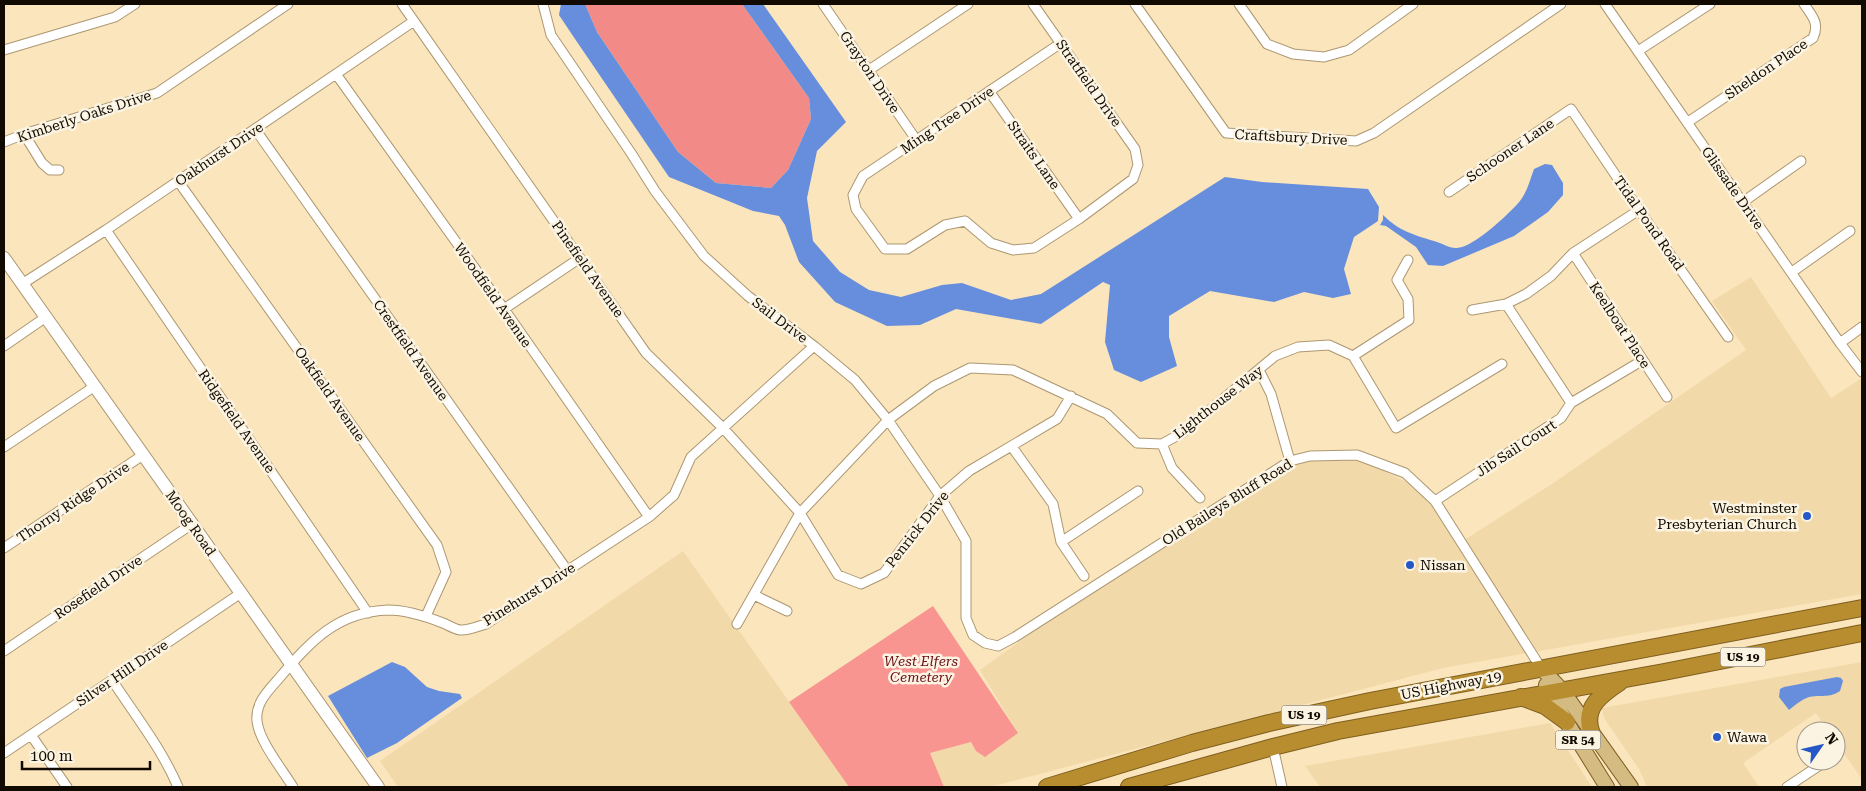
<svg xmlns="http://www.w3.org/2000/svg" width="1866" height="791" viewBox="0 0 1866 791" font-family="'Roboto Serif',serif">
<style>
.built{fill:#f2d9a9}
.green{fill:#f99590}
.forest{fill:#f28b87}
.water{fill:#668edd}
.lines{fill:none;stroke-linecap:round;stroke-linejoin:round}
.street-casing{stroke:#ac9771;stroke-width:11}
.secondary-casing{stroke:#ac9771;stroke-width:14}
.primary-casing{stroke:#7e5f1f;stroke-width:16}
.highway-casing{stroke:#7e5f1f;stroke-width:18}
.street{stroke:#fff;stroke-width:9}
.secondary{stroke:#fff;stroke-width:12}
.primary{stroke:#d4bb82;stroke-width:14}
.highway{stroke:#b88d2f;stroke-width:16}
.poi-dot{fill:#2558c6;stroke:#fcf4e3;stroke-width:2}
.labels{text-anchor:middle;stroke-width:5;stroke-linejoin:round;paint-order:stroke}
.shield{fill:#fcf4e3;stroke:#585044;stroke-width:1}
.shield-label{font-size:12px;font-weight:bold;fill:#110a00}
.street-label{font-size:14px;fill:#110a00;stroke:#fcf4e3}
.poi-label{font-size:14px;fill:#110a00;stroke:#fcf4e3;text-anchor:start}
.park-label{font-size:14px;font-style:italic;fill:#6d1119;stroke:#fcf4e3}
</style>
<rect width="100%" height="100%" fill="#fbe5bc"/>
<!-- built -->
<path class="built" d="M 1751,277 L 1831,398 L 1862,378 L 1862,594 L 1443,668 L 990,787 L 944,787 L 930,753 L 971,742 L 985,757 L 1018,733 L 980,670 L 1164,538 L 1307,455 L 1361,460 L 1425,491 L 1461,542 L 1552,484 L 1746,350 L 1712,301 Z
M 683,551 L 849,787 L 398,787 L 380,761 Z
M 1862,662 L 1861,778 L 1836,742 L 1836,731 L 1828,731 L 1816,713 L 1743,763 L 1759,787 L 1647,787 L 1639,769 L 1604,718 L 1602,708 Z
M 1550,723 L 1592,787 L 1320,787 L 1305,766 Z"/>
<!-- green -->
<path class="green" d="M 933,606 L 1018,733 L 985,757 L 976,751 L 971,742 L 930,753 L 944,787 L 849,787 L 789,702 Z"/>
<!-- forest -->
<path class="forest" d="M 585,4 L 742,4 L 809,98 L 811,119 L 788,170 L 771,188 L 716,183 L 678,152 L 597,32 Z"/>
<!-- water -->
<path class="water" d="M 561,4 L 585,4 L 597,32 L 678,152 L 716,183 L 771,188 L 788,170 L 811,119 L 809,98 L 742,4 L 763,4 L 846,122 L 817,151 L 807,198 L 813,241 L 840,272 L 869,290 L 901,297 L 942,285 L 962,283 L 1011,300 L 1041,294 L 1225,177 L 1262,182 L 1368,189 L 1379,207 L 1378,221 L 1354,237 L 1344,269 L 1351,294 L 1333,298 L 1304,292 L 1274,302 L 1210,291 L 1169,316 L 1169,337 L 1177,366 L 1141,382 L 1114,370 L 1105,342 L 1110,285 L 1103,282 L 1041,324 L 956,309 L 920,325 L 887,326 L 835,302 L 799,262 L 785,225 L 779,216 L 753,211 L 669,177 L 573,36 L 559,15 Z
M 1545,164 L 1552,165 L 1563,183 L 1563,195 L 1548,212 L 1514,236 L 1443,266 L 1428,265 L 1416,247 L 1386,226 L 1380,225 L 1383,220 L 1383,215 C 1399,231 1414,235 1434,241 C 1442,243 1448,248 1456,248 C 1472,249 1510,213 1520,201 C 1527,192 1530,180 1534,169 Z
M 392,662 L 405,667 L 427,687 L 439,691 L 460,694 L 462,698 L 397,743 L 367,758 L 328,696 Z
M 1837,677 L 1841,678 L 1843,681 L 1840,691 C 1828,699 1821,694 1809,697 C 1801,700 1795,705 1789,710 L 1779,697 L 1780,689 L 1784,687 Z"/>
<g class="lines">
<!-- street casing -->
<g class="street-casing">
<path id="street" d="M 402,4 L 646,353 L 723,428 L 800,513 L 838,575 L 861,584 L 884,573 L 940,496 L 969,471 L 1057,419 L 1071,396
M 543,4 L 551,35 L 631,153 L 655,191 L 704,256 L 748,296 L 814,346 L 855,380 L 888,420 L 940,496 L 966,541 L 966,618 L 973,635 L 985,643 L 998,646 L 1015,637 L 1290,461 L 1310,456 L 1357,455 L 1405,473 L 1435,501 L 1541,668
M 823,4 L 917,141
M 1033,4 L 1135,149 L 1138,165 L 1133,179 L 1079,219 L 1034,248 L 1013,250 L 991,243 L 965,221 L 945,225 L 907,249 L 885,249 L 856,209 L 853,195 L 863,176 L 1061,43
M 1135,4 L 1226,133 L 1356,141 L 1374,133 L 1561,4
M 1239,4 L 1267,44 L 1293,54 L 1324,57 L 1349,50 L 1413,4
M 1605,4 L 1840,343 L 1862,372
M 4,50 L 115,17 L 135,4
M 1638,51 L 1710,4
M 869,70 L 968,4
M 336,74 L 504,309 L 649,517
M 989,91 L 1079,219
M 1688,122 L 1813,38 C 1820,23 1812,16 1804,4
M 255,129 L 567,570
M 24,134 L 42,163 L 50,170 L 59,170
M 4,142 L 24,134 L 157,93 L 288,4
M 178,181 L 437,545 L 446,572 L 426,616
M 1449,192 L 1571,109 L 1639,210 L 1728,337
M 1743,202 L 1801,161
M 106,230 L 368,613
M 1573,253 L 1667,397
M 1792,272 L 1850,231
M 22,284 L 106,230 L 414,21
M 1506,304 L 1571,403
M 504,309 L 580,258
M 1472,310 L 1506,304 L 1526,294 L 1551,276 L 1573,253 L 1639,210
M 1840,343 L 1862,327
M 4,346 L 46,317
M 1353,356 L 1409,320 L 1408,299 L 1397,280 L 1408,260
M 1259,370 L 1271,394 L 1290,461
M 1162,444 L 1172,468 L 1200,498
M 4,447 L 95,386
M 1012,447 L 1053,504 L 1061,542 L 1084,576
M 1435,501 L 1561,418 L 1571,403 L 1643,360
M 1061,542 L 1138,491
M 4,548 L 143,455
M 754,595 L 787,611
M 737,624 L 800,513 L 888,420 L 934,386 L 970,368 L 1013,370 L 1107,414 L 1137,443 L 1162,444 L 1182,433 L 1275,356 L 1298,347 L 1329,345 L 1353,356 L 1396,428 L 1502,364
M 4,651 L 192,524
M 112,680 C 135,715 162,749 178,787
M 31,735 L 67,787
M 1273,747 L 1282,787
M 4,753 L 241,593
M 293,787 C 282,769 259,741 257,721 C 255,702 270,689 281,676 C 311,641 337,612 388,610 C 407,610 425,616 443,623 C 448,625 454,629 460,630 C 467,631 479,626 486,624 L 649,517 L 674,495 L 691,457 L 814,346
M 1787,787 L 1826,761"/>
</g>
<!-- secondary casing -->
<g class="secondary-casing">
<path id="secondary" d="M 4,258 L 378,787"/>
</g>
<!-- primary casing -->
<g class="primary-casing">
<path id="primary" d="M 1541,668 L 1562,690 L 1631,787
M 1546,685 L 1548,692 L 1607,787"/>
</g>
<!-- highway casing -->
<g class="highway-casing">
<path id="highway" d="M 1521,697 L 1545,706 L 1567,722
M 1591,731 C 1583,707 1602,694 1620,682
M 1047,787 L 1192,743 L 1269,723 L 1370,701 L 1862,608
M 1129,787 L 1273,747 L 1338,731 L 1664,672 L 1862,633"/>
</g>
<!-- street -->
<use href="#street" class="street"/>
<!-- secondary -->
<use href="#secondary" class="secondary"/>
<!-- primary -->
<use href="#primary" class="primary"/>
<!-- highway -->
<use href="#highway" class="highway"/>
</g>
<!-- markers -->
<g class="poi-dot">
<circle cx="1807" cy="516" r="5"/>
<circle cx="1410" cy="565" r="5"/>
<circle cx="1717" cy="737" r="5"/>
</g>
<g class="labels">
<!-- shield labels -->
<g class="shield">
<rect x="1720.5" y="647.5" width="45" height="19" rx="4"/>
<rect x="1281.5" y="705.5" width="45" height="19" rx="4"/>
<rect x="1555.5" y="730.5" width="45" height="19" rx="4"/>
</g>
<g class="shield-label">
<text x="1743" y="661">US 19</text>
<text x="1304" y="719">US 19</text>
<text x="1578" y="744">SR 54</text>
</g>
<!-- street labels -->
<g class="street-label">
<text transform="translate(1766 69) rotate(-34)" y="5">Sheldon Place</text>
<text transform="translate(870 72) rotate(56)" y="5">Grayton Drive</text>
<text transform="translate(1089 83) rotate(55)" y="5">Stratfield Drive</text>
<text transform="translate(84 116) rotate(-18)" y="5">Kimberly Oaks Drive</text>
<text transform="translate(947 120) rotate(-34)" y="5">Ming Tree Drive</text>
<text transform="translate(1291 137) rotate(3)" y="5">Craftsbury Drive</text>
<text transform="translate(1510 150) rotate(-34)" y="5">Schooner Lane</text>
<text transform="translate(219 154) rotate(-34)" y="5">Oakhurst Drive</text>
<text transform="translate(1034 155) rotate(55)" y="5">Straits Lane</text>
<text transform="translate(1733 188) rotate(55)" y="5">Glissade Drive</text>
<text transform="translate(1649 223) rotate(55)" y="5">Tidal Pond Road</text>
<text transform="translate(588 269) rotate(55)" y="5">Pinefield Avenue</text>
<text transform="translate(493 295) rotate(55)" y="5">Woodfield Avenue</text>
<text transform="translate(780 320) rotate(37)" y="5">Sail Drive</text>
<text transform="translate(1620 325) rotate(57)" y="5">Keelboat Place</text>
<text transform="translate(411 350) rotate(55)" y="5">Crestfield Avenue</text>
<text transform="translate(330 394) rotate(55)" y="5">Oakfield Avenue</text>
<text transform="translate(1218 402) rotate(-38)" y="5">Lighthouse Way</text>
<text transform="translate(237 421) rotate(55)" y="5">Ridgefield Avenue</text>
<text transform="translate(1516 448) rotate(-33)" y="5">Jib Sail Court</text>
<text transform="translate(73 502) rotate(-34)" y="5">Thorny Ridge Drive</text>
<text transform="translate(1227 502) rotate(-32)" y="5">Old Baileys Bluff Road</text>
<text transform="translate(191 523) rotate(55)" y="5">Moog Road</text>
<text transform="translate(917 529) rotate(-52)" y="5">Penrick Drive</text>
<text transform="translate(98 587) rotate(-34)" y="5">Rosefield Drive</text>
<text transform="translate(529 594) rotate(-32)" y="5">Pinehurst Drive</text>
<text transform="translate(122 673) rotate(-34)" y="5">Silver Hill Drive</text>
<text transform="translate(1451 685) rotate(-11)" y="5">US Highway 19</text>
</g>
<!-- poi labels -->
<g class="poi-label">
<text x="1797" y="513" text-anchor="end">Westminster<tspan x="1797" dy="16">Presbyterian Church</tspan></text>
<text x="1420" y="570">Nissan</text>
<text x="1727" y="742">Wawa</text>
</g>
<!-- park labels -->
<g class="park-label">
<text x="921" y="666">West Elfers<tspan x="921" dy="16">Cemetery</tspan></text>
</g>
</g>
<!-- border -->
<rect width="1866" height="791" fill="none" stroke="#110a00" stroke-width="10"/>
<!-- north arrow -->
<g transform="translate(1821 746) rotate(56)"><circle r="24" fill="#fcf4e3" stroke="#9e9688"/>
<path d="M0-4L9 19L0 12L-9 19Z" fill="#2558c6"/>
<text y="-8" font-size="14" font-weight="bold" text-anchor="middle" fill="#110a00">N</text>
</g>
<!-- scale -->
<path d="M22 761v8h128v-8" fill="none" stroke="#110a00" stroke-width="2.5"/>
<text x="30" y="761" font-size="15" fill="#110a00" stroke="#fcf4e3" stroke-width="4" paint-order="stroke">100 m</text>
</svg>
